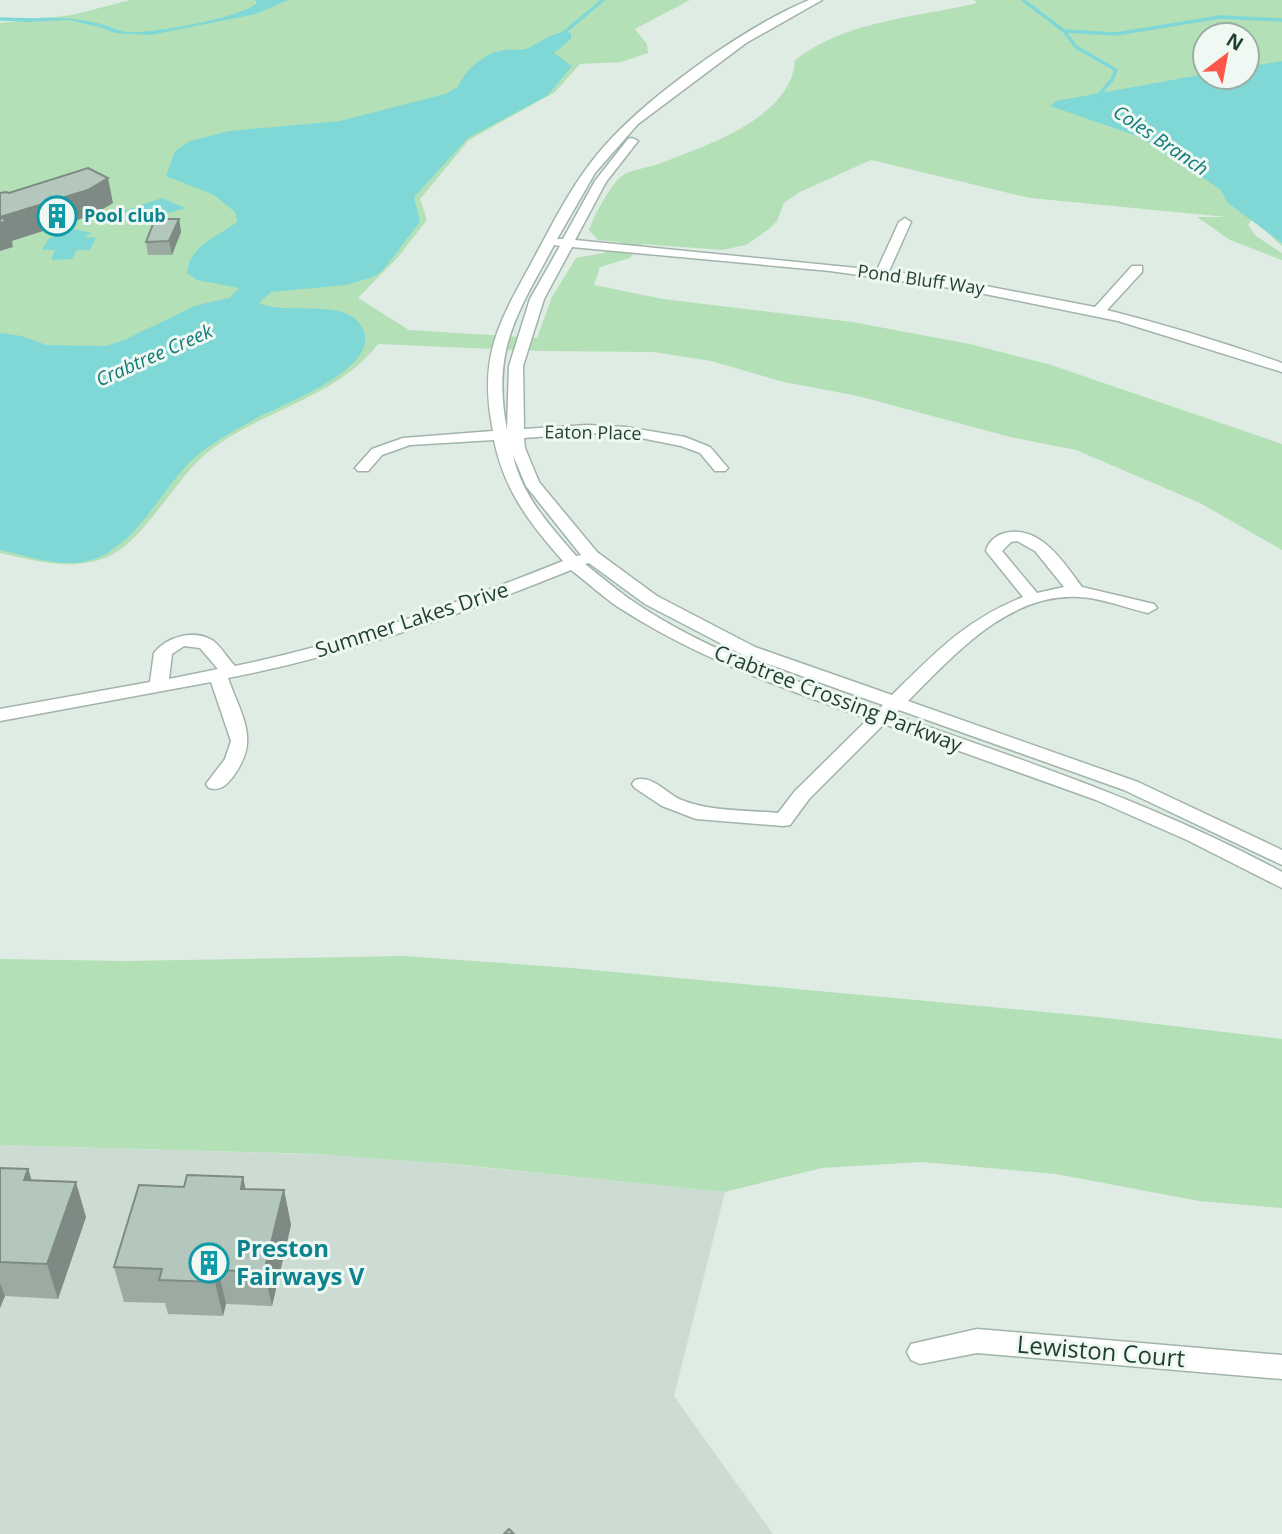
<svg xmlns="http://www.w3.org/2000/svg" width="1282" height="1534" font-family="'Open Sans',sans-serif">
<rect width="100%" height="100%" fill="#dfece4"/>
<path fill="#cddcd2" d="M0,1145l371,11 354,36 -51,204 99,138h-773z"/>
<path fill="#b4e0b8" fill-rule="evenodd" d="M130,0h560l-55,29 12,15 1,9 -27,9 -41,2 -25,28 -86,48 -49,59 7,21 -29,37 -40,41 51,32 128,8 15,-41 24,-39 27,-5 18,-11 -23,-2 -9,-10c5,-14 21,-45 33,-54 9,-7 26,-8 36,-12 47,-18 134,-46 137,-104 52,-40 120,-42 182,-57l-3,-3h308v246l-30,-27 -4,6 8,11 26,17v7l-52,-20 -33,-23h30l-197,-19 -159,-38 -71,32 -16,11 -7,18 -8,8 -23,16 -24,5 -80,-6 -12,14 -30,9 -6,18 69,14 189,23 118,22 81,21 231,79v106l-82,-47 -124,-53 -66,-13 -152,-41 -74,-14 -73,-21 -57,-9 -112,-1 -164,-7c-41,54 -117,66 -170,108 -32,25 -66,93 -103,106 -36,13 -69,3 -105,-5v-530l72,-8zM1205,35h42v42h-42z
M404,956l168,12 526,49 184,22v169l-83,-7 -143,-27 -134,-12 -100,6 -97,24 -272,-28 -136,-10 -317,-9v-186l125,2z"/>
<path fill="#7fd8d6" d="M255,0h33l-32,14 -105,21 -36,-2 -16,-6 -30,-7 -45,2 -2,-3c26,-2 50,-2 75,4 10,2 20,8 31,9 23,2 113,-14 129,-29z
M564,32l7,1v6l-17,14 18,13 -25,30 -79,42 -54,59 6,25 -37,48 -10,7 -27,8 -75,7 -12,11c26,13 90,-7 104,26 19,42 -88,77 -115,94 -21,12 -44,24 -61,42 -28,30 -49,75 -88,92 -30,14 -68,0 -99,-7v-217l22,3 24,9 60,1 18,-6 73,-35 32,-7 10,-10 -42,-8 -10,-7c3,-29 31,-36 50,-51l-1,-9 -22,-18 -48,-19 9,-25 15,-10 39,-10 111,-10 105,-27 13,-7c7,-18 28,-35 47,-37 7,-1 16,1 23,-2 12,-5 21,-14 36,-16z
M1282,61v182l-54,-40 -7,-13 -78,-52 -93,-32 6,-5 149,-27v3h42v-10z
M162,198l23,10 -39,13 -23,-10z
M73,229l19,4 -8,4 12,1 -6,12h-13l-5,9 -21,1 4,-10h-13l7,-12 15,-3 -7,-2z"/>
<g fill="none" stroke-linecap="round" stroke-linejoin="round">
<path stroke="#7fd8d6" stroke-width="3.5" d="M1023,0l41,31 12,16 40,23 -4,10 -11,12 2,8
M0,19l30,1
M1064,31l52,3 104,-17 62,3
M561,35l42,-35"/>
<g stroke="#a1b4aa" stroke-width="3">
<path id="street" d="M809,0h13l-76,43 -108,81 -43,49 -38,66h6l32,-58 33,-42 4,-1 6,3 -32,41 -31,58 302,30 22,-48 6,-4 6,4 -22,49 76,11 130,25 37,-41h10v6l-35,38c59,15 118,33 175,53v9l-164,-51 -153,-31 -135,-19 -258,-24 -28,52 -21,67 1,63 63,-4 39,2 59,10 25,10 18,21 -3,3h-10l-15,-18 -19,-7 -55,-11 -39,-2 -63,5 1,10 14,34 58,70 60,44 98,51 137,48c43,-42 73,-75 131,-98l-37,-46c2,-9 10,-16 19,-18 35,-9 59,30 77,54l72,17 3,4 -9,5c-23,-5 -45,-15 -69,-16 -71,-4 -125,58 -171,104l230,81 144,68v15l-158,-75 -225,-80 -5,5c132,46 264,90 388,157v16l-95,-48 -91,-40 -212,-76 -75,75 -19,26 -7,1 -87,-7 -34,-13 -27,-18 -3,-4 3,-4c17,-5 30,12 44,19 30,13 66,11 99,14l17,-22 73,-72c-86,-31 -173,-62 -250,-112 -16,-11 -31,-25 -47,-37 -112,45 -224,85 -343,108 14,40 33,62 4,100 -7,8 -11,13 -23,10l-3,-4 19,-25 6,-18 -20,-59 -211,39v-12l150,-27 4,-29c12,-16 39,-24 58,-13 8,5 16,19 23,26 114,-23 220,-62 328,-105 -33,-37 -59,-71 -69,-121l-84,5 -28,10 -14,16h-10l-3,-3 17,-19 31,-11 90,-7c-15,-75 5,-107 40,-171 19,-35 37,-72 63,-104 44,-55 148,-129 213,-156zM554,245l6,1 -30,53 -21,67 -2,64c-16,-82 11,-117 47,-185zM513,455l13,31 55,69 -5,1c-25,-29 -55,-61 -63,-101zM1017,541l18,10 29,36 -27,6 -35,-42 9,-9zM589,563l56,41 98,51 140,50 -5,5c-85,-30 -176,-60 -250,-112 -15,-11 -29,-23 -43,-34zM184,646l16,2 18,21 -49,10 3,-25z
M977,1329l305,26v24l-305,-26 -57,11 -9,-4 -4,-8 4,-8z"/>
</g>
<use href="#street" fill="#fff" fill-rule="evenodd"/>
</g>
<path fill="#9baba2" d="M179,219l2,13 -9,23h-24l-2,-13z
M0,1168l28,1 4,12 54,36 -28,82 -53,-3 -5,12z
M246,1189l38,1 7,35 -19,81 -46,-2 -3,12 -55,-2 -3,-11 -41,-1 -10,-35z"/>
<path fill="#7e8b84" d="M108,178l5,25 -20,12 -81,26 1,6 -13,4v-34z
M179,219l2,13 -9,23 -3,-14z
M28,1169l11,34 -15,-23z
M243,1177l8,35 -10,-23z
M76,1182l10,35 -28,82 -11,-35z
M284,1190l7,35 -19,81 -8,-34z
M218,1270l8,34 -3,12 -8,-34z
M0,1283l5,13 -5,12z"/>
<path fill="#b4c7bc" stroke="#7e8b84" stroke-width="2" d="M88,168l20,10 -20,12 -88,27v-24l6,-1 3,1z
M0,217l7,4 -7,2z
M155,219h24l-10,22 -23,1z
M0,1168l28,1 -4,11 52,2 -29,82 -47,-2z
M187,1175l56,2 -2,12 43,1 -20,82 -46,-2 -3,12 -56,-2 3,-11 -48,-2 25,-82 45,2z
M509,1529l5,5h-10z"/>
<defs>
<g id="building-ring" transform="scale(2.0125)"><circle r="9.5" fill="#eff8f2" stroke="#0f9aa8" stroke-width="1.5"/><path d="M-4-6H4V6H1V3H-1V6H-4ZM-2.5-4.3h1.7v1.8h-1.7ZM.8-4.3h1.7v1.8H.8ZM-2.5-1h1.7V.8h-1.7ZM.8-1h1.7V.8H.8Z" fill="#0f9aa8"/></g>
</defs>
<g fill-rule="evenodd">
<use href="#building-ring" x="57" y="216"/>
<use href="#building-ring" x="209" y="1263"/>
</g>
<g text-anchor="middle" stroke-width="6" stroke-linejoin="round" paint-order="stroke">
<g font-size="18" font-weight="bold" fill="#0d838f" stroke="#eff8f2" text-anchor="start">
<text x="84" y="222">Pool club</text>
</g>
<g font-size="18" fill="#1e3e2f" stroke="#eff8f2">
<text transform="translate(921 280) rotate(8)" y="6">Pond Bluff Way</text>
<text transform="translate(593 433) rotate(1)" y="6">Eaton Place</text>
</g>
<g font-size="19" font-style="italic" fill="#117a7a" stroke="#eff8f2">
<text transform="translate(1161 140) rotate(34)" y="7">Coles Branch</text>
<text transform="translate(154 355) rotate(-24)" y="7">Crabtree Creek</text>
</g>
<g font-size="21" fill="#1e3e2f" stroke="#eff8f2">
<text transform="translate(412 620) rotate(-18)" y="7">Summer Lakes Drive</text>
<text transform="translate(838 699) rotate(21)" y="7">Crabtree Crossing Parkway</text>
</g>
<g font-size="24" font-weight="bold" fill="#0d838f" stroke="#eff8f2" text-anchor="start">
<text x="236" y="1257">Preston<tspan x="236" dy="28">Fairways V</tspan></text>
</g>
<g font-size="24" fill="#1e3e2f" stroke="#eff8f2">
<text transform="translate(1101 1352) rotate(5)" y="8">Lewiston Court</text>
</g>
</g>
<g transform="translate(1226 56) rotate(32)"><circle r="33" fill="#eff8f2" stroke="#9baea4" stroke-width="2"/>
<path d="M0-5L12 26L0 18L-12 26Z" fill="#ff5649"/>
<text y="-10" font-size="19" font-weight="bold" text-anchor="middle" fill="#1e3e2f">N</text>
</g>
</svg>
